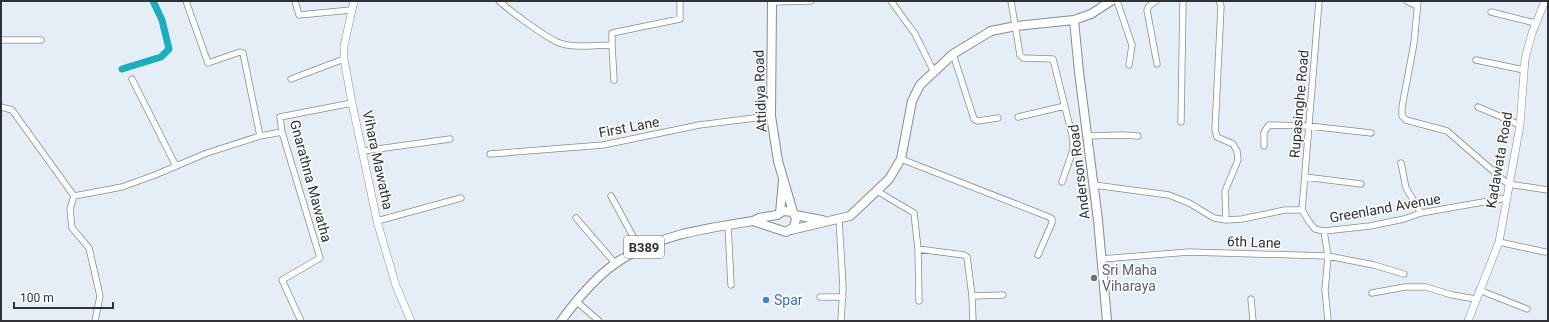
<svg xmlns="http://www.w3.org/2000/svg" width="1549" height="322" font-family="Roboto,sans-serif">
<rect width="100%" height="100%" fill="#e5edf6"/>
<g fill="none" stroke-linecap="round" stroke-linejoin="round">
<path stroke="#1aadbb" stroke-width="7" d="M122,69l39,-12 8,-8 -7,-29 -9,-19"/>
<g stroke="#848c94" stroke-width="7">
<path id="minor" d="M295,1l4,14 52,-5
M499,1c14,12 42,33 58,41 16,7 38,3 55,3v-12l68,-14v-18
M891,1l24,33 18,36
M1011,1l9,54 3,3 30,1 20,80v11l-11,32
M1117,1l15,44 -3,20
M1156,1l-7,5 -2,4 10,54
M1219,1l2,5 -6,124 2,7 16,7 4,7 1,9 -13,31 1,29
M1407,1l10,5
M1418,1l-4,42 -12,64v9l4,4 41,11 61,53 40,6
M772,2l39,-1
M1491,12l44,11
M1,40h40
M612,45l2,35
M953,54l21,65 4,2 20,-3
M1476,60l48,10
M132,79l44,87
M291,79l53,-20
M1,107l11,3 62,86 -4,13 2,19 17,20 11,48 -5,25
M1478,107l42,18
M1018,117l47,-11
M1181,122l2,-121
M260,136l22,-4
M1088,136l35,-1 15,1
M1264,146v-14l5,-7 40,1 62,7
M363,151l87,-12
M490,154l113,-9 96,-20 72,-9
M901,159l148,58 3,2v4l-14,32
M1401,163l5,25 15,25
M1305,177l56,7
M1094,185l75,10 20,8 25,15 12,2 16,-1 43,-9h17l8,13 5,6 9,2 46,-5 34,-7 17,-6 85,-15
M877,191l37,22 4,36 46,6 3,2 5,39 31,-1
M74,196l48,-9 33,-12 52,-22 53,-17 -17,-83 -3,-1 -32,11 -22,-62
M611,196l29,53
M1302,210l17,-209
M576,218l39,45
M839,219l4,68 -2,34
M377,221l84,-23
M728,225l3,60
M1324,231l4,25 -3,34 3,31
M1499,242l46,10
M918,249l1,52
M1101,259l88,-7 139,4 46,9 30,9
M1479,290l48,19
M1372,293l33,-6h21l26,8 24,4
M972,296l1,25
M820,297h23
M1251,299l2,22
M576,301l23,20
M301,321l-19,-41 38,-22 -38,-126 -2,-15 72,-14"/>
</g>
<g stroke="#848c94" stroke-width="8">
<path id="tertiary" d="M354,1l-10,45v13l8,44 25,118 19,65 15,35
M1468,321l31,-79 21,-117 5,-66 7,-26 13,-32"/>
</g>
<g stroke="#848c94" stroke-width="10">
<path id="secondary" d="M1074,20l5,52 19,148 9,101
M795,215l27,5
M791,230l59,-14 39,-37 12,-20 11,-58 8,-16 33,-31 38,-23 25,-5 58,-6 17,-6 20,-13"/>
</g>
<g stroke="#848c94" stroke-width="10">
<path id="primary" d="M772,1l-1,115 7,45 15,51
M780,213l3,-32
M561,321c14,-19 36,-45 55,-58 40,-28 91,-35 137,-42l6,-3 18,-3 6,-4 10,1 3,7 -2,8 -8,5 -33,-11"/>
</g>
<use href="#minor" stroke="#fff" stroke-width="5.5"/>
<use href="#tertiary" stroke="#fff" stroke-width="7"/>
<use href="#secondary" stroke="#fff" stroke-width="8"/>
<use href="#primary" stroke="#fff" stroke-width="8"/>
</g>
<circle fill="#6b7280" stroke="#fff" stroke-width="1.5" cx="1094" cy="278" r="4"/>
<circle fill="#3f7fe0" stroke="#fff" stroke-width="1.5" cx="766" cy="300" r="4"/>
<g text-anchor="middle" stroke-width="3" stroke-linejoin="round" paint-order="stroke">
<rect fill="#fff" stroke="#6d6f72" stroke-width="1" x="624" y="236" width="40" height="22" rx="3"/>
<g font-size="13" font-weight="bold" fill="#2e3135">
<text x="644" y="252">B389</text>
</g>
<g font-size="14" fill="#2e3135" stroke="#fff">
<text transform="translate(760 91) rotate(-92)" y="5">Attidiya Road</text>
<text transform="translate(1299 104) rotate(-85)" y="5">Rupasinghe Road</text>
<text transform="translate(629 127) rotate(-11)" y="5">First Lane</text>
<text transform="translate(378 160) rotate(78)" y="5">Vihara Mawatha</text>
<text transform="translate(1499 160) rotate(-80)" y="5">Kadawata Road</text>
<text transform="translate(1079 172) rotate(-97)" y="5">Anderson Road</text>
<text transform="translate(311 181) rotate(75)" y="5">Gnarathna Mawatha</text>
<text transform="translate(1385 208) rotate(-10)" y="5">Greenland Avenue</text>
<text transform="translate(1254 242) rotate(2)" y="5">6th Lane</text>
</g>
<g font-size="14" fill="#5b616d" stroke="#fff" text-anchor="start">
<text x="1102" y="275">Sri Maha<tspan x="1102" dy="16">Viharaya</tspan></text>
</g>
<g font-size="14" fill="#366cbe" stroke="#fff" text-anchor="start">
<text x="774" y="305">Spar</text>
</g>
</g>
<rect width="1549" height="322" fill="none" stroke="#2e3135" stroke-width="4"/>
<path d="M14 302v6h99v-6" fill="none" stroke="#2e3135" stroke-width="2"/>
<text x="20" y="302" font-size="12" fill="#2e3135" stroke="#ffffff" stroke-width="3" paint-order="stroke">100 m</text>
</svg>
